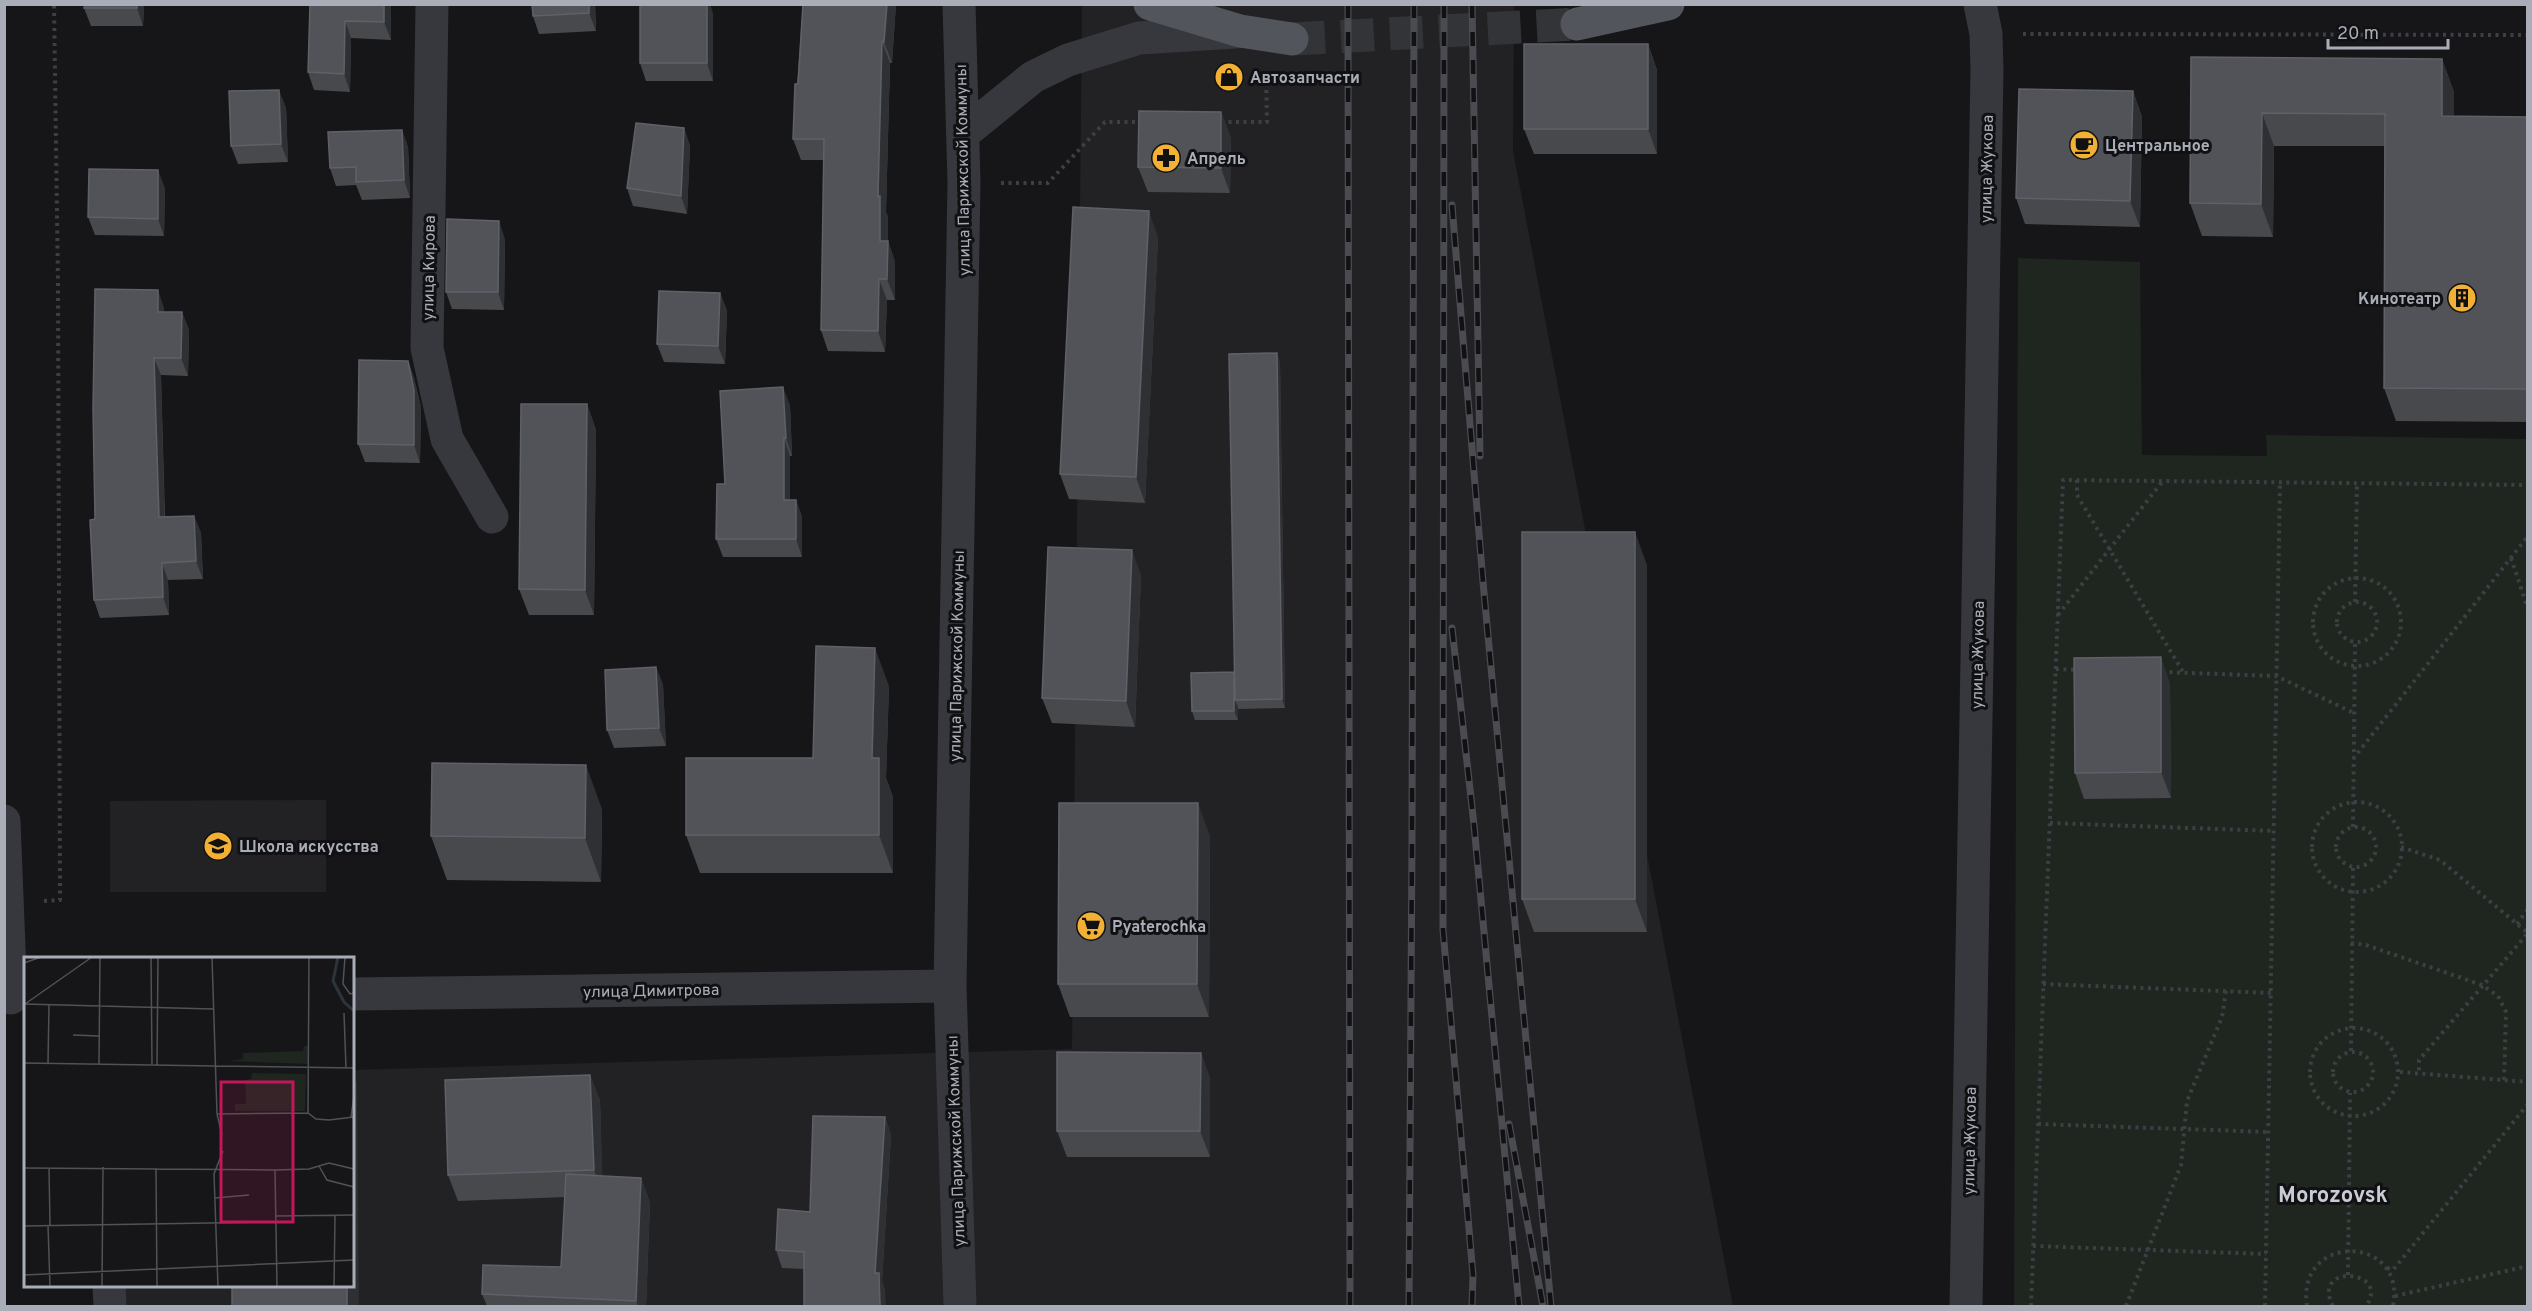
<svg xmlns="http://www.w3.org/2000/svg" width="2532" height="1311" font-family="Overpass,sans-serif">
<rect width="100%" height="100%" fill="#161618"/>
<path fill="#222225" d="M1082,5h432l-1,146 220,1155h-1608l-1,-20h228l1,-216 719,-21z
M326,800v92h-216v-91z"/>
<path fill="#1e261f" d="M2018,258l122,4 2,193 125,1 -1,-21 261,4v867h-513z"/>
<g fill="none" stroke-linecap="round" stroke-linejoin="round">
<path stroke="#333438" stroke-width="33" stroke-dasharray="33 16" stroke-linecap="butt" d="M1292,39l285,-15"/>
<path stroke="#3d3f44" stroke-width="4" stroke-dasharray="3 4.5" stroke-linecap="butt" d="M2023,34l505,1
M1221,122h46l-1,-48
M1001,183h47l57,-61h36
M2077,480v15l106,177
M2511,558l17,51
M2313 622a44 44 0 1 1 88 0a44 44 0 1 1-88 0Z
M2337 622a20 20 0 1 1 40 0a20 20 0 1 1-40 0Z
M2355,602l2,-119
M2058,615l104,-133
M2056,669l21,1
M2162,672l114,4 78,37
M2353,759l175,-223
M2312 847a45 45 0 1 1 90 0a45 45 0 1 1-90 0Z
M2050,823l224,8
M2336 847a20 20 0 1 1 40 0a20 20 0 1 1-40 0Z
M2353,827l2,-184
M2401,847l39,13 88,73 -109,127v14
M44,901l16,-1 -2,-616 -4,-280
M2517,924l11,-15
M2351,943l15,2 116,40 16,11 8,16 -2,68
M2043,984l228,9
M2310 1072a44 44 0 1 1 88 0a44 44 0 1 1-88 0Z
M2351,1051l2,-184
M2333 1072a20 20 0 1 1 40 0a20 20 0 1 1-40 0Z
M2400,1072l128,10
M2038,1124l230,8
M2033,1246l233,8
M2387,1268l6,2 135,-166
M2348,1275l2,-182
M2395,1296l133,-30
M2031,1306l32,-826 465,5
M2126,1306l55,-141 6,-64 35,-84 4,-26
M2265,1306l15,-823
M2307,1306c-11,-74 100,-72 86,0
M2333,1306c-23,-44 59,-36 33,0"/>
<path stroke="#37383d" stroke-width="33" d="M432,4l-5,344 20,91 45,78
M959,4l5,179 -14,803 10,320
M963,134l70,-57 35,-17 71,-22 97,-6
M4,821l7,177
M352,994l598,-8
M109,1286l1,20
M1966,1306l21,-1236 -1,-36 -6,-30"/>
<path stroke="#53555c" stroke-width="33" d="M1150,4l90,27 52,8
M1577,24l91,-20"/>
<g stroke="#4a4c52" stroke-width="7">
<path id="rail" d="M1348,4l2,1302
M1444,4l-1,926 30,345 -1,31
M1472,4l8,452
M1452,205l31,377 68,724
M1452,628l22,197 45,481
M1509,1124l34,182
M1409,1306l3,-463 2,-839"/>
</g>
<use href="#rail" stroke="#111113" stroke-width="4.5" stroke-dasharray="14" stroke-linecap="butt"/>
</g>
<path fill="#47494d" d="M85,4h59l-1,22h-52l-7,-18z
M310,4h81v36l-40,-2 -1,54 -36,-2 -6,-18z
M532,4h63l1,27 -57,3 -6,-18z
M803,4h93l-4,59h-2l-4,149 2,5v24l7,21v38h-8l-2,52 -57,-1 -7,-21 3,-170h-23l-8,-21z
M713,13v68h-67l-6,-18z
M1648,44l9,26v84h-123l-10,-25z
M2191,57l251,2 12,33v24l74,1v305l-132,-1 -12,-33 1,-242h-111l-1,91 -71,-1 -12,-33z
M2133,91l9,26 -2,110 -115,-3 -9,-26z
M286,107l2,55 -50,2 -7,-18z
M1221,112l10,26 -1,55 -82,-1 -10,-25z
M684,128l6,18 -3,68 -54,-8 -6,-18z
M402,130l6,17 2,51 -48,2 -6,-15 -20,1 -6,-18z
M165,188l-1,48 -69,-1 -7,-18z
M1158,237l-13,266 -76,-4 -9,-25z
M505,239l-1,71 -52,-1 -6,-17z
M720,293l7,18 -2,53 -61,-2 -7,-18z
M164,308v4h18l7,18 -1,46 -27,-1 4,142 29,-1 7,17 2,46 -35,1 1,35 -69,3 -6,-18 1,-81z
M408,361l6,17 7,29 -1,56 -55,-1 -7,-18z
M1280,362l5,346 -47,1v-2v13h-43l-3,-9 42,-39z
M587,404l9,26 -2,185h-65l-10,-26z
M790,405l2,51h-2v44h6l6,17v40h-79l-7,-18 9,-55z
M1647,565v367h-113l-12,-33z
M1141,575l-6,152 -83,-4 -10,-25z
M656,667l7,18 3,61 -52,2 -7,-18z
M2170,683l1,115 -87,1 -9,-26z
M889,686l-3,92 7,19v76h-193l-14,-38 127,-77z
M602,809l-1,73 -154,-2 -16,-44z
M1210,836l-1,181h-139l-12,-33z
M1201,1053l9,26v78h-143l-10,-26z
M590,1075l10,26 2,75 39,2 9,25 -4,103h-159l-5,-12 79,-27 4,-70 -107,4 -10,-26z
M885,1117l6,18 -9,146 3,10 -81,-22 -22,-1 -6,-18 34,-38z"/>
<path fill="#2f3033" d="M137,4h7l-1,22 -6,-18z
M384,4h7v36l-7,-18z
M589,4h6l1,27 -7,-18z
M707,4h3l3,9v68l-6,-18z
M887,4h9l-4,59 -8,-21z
M345,21l6,17 -1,54 -6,-18z
M882,42l8,21 -4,149 2,5v24l7,21v38l-8,-21 -7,-38 -2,-45z
M1648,44l9,26v84l-9,-25z
M2442,59l12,33v57l-12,-33z
M279,90l7,17 2,55 -7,-18z
M2133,91l9,26 -2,110 -10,-26z
M1221,112l10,26 -1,55 -9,-25z
M2262,113l12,33 -1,91 -12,-33z
M684,128l6,18 -3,68 -6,-18z
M402,130l6,17 2,51 -6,-18z
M158,170l7,18 -1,48 -6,-17z
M1149,211l9,26 -13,266 -9,-26z
M499,221l6,18 -1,71 -6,-18z
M879,279l8,21 -2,52 -7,-21z
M158,290l6,18v22l-6,-18z
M720,293l7,18 -2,53 -7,-18z
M182,312l7,18 -1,46 -7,-18z
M1277,353l3,9 5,346 -3,-9z
M154,358l7,17 4,160 -6,-18z
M408,361l6,17 7,29 -1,56 -6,-18z
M783,387l7,18 2,51 -6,-18z
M587,404l9,26 -2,185 -9,-25z
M784,438l6,18v61l-6,-17z
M796,500l6,17v40l-6,-18z
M194,516l7,17 2,46 -7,-18z
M1635,532l12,33v367l-12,-33z
M1132,550l9,25 -6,152 -9,-26z
M162,563l6,17 1,35 -6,-18z
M875,648l14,38 -3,92 7,19v76l-14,-38 -7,-77z
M2161,657l9,26 1,115 -10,-26z
M656,667l7,18 3,61 -7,-18z
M1234,672l1,28 3,7v13l-4,-9z
M586,765l16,44 -1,73 -16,-44z
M1198,803l12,33 -1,181 -12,-33z
M1201,1053l9,26v78l-10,-26z
M352,1072l5,11 2,223h-12v-20h5z
M590,1075l10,26 3,95 -9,-26z
M885,1117l6,18 -9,146 3,10 1,15h-6l-5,-33z
M641,1178l9,25 -4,103h-8l-2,-5z"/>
<path fill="#525359" stroke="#5f6168" stroke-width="1.5" d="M85,4h52v4h-53z
M310,4h74v18l-39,-1 -1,53 -36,-2z
M532,4h57v9l-56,3z
M640,4h67v59h-67z
M803,4h84l-3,38h-2l-4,154h2v45h8l-1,38h-8l-1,52 -57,-1 3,-191h-31l2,-55h3z
M1524,44h124v85h-124z
M2191,57l251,2v57l86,1v272l-144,-1 1,-274 -123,-1 -1,91 -71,-1z
M2019,89l114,2 -3,110 -114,-3z
M279,90l2,54 -50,2 -2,-55z
M1139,111l82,1v56l-83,-1z
M636,123l48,5 -3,68 -54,-8z
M402,130l2,50 -48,2v-15l-26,1 -2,-36z
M89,169l69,1v49l-70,-2z
M1073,207l76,4 -13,266 -76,-3z
M447,219l52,2 -1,71h-52z
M95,289l63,1v22h24l-1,46h-27l5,159 35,-1 2,45 -34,2 1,34 -69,3 -4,-80 5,-1 -2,-111z
M659,291l61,2 -2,53 -61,-2z
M1277,353l5,346 -47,1 -6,-346z
M359,360l49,1 6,29v55l-56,-1z
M783,387l3,51h-2v62h12v39h-80l1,-55h8l-5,-93z
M521,404h66l-2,186 -66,-1z
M1522,532h113v367h-113z
M1048,547l84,3 -6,151 -84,-3z
M816,646l59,2 -3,110h7v77h-193v-77h127z
M2161,657v115l-86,1 -1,-115z
M656,667l3,61 -52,2 -2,-60z
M1234,672v39h-42l-1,-38z
M432,763l154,2 -1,73 -154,-2z
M1059,803h139l-1,181h-139z
M1057,1052l144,1 -1,78h-143z
M590,1075l4,95 -146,5 -3,-95z
M813,1116l72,1 -10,156h4l1,33h-76v-54l-28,-2 2,-41 32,3z
M566,1174l75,4 -5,123 -154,-7 1,-29 78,2z
M232,1286h115v20h-115z"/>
<defs>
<g id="shop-disc" transform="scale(1.5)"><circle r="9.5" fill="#f2b134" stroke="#111113"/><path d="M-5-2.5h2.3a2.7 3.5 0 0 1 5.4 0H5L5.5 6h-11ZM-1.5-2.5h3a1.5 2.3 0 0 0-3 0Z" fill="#111"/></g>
<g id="cafe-disc" transform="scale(1.5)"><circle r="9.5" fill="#f2b134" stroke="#111113"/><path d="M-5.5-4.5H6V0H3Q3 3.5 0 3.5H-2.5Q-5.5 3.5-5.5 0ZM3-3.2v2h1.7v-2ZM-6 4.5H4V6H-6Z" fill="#111"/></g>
<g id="pharmacy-disc" transform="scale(1.5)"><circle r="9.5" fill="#f2b134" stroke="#111113"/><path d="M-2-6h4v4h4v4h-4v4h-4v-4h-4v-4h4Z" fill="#111"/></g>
<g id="building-disc" transform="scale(1.5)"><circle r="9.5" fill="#f2b134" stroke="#111113"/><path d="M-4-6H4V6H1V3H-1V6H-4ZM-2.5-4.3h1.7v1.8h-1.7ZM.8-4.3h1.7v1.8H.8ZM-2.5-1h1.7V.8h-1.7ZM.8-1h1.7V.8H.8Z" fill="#111"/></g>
<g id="school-disc" transform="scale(1.5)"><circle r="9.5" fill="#f2b134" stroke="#111113"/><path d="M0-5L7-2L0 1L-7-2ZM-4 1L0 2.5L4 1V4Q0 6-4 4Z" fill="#111"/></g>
<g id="supermarket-disc" transform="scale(1.5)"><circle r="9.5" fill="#f2b134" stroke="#111113"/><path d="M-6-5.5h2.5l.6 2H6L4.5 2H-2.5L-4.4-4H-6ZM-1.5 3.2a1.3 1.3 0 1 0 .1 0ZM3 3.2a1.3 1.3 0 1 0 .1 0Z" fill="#111"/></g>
</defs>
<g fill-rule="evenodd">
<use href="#shop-disc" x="1229" y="77"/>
<use href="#cafe-disc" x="2084" y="145"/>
<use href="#pharmacy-disc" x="1166" y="158"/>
<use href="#building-disc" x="2462" y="298"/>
<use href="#school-disc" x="218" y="846"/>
<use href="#supermarket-disc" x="1091" y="926"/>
</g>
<g text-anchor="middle" stroke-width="6" stroke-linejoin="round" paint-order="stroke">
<g font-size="16" font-weight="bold" fill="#a8adb8" stroke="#111113" text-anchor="start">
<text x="1250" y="83">Автозапчасти</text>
<text x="2105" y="151">Центральное</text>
<text x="1187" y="164">Апрель</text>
<text x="2441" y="304" text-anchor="end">Кинотеатр</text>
<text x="239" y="852">Школа искусства</text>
<text x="1112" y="932">Pyaterochka</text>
</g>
<g font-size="16" fill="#a8adb8" stroke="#111113">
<text transform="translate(1986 169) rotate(-89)" y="6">улица Жукова</text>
<text transform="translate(962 170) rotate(-91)" y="6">улица Парижской Коммуны</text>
<text transform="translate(428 268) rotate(-89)" y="6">улица Кирова</text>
<text transform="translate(1977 655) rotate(-89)" y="6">улица Жукова</text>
<text transform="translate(956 656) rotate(-89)" y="6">улица Парижской Коммуны</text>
<text transform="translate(651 990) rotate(-1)" y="6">улица Димитрова</text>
<text transform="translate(955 1141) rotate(-92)" y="6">улица Парижской Коммуны</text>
<text transform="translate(1969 1141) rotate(-89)" y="6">улица Жукова</text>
</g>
<g font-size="22" font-weight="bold" fill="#c9ccd4" stroke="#111113">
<text x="2333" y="1202">Morozovsk</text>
</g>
</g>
<g transform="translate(24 957)">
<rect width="330" height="330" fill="#161618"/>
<path d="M280,89h4v18l-80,-3 15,-2v-6l60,-2zM228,116l54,1 -1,37h-70v-7h11l-1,-24 6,-1z" fill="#1e261f"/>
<path fill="none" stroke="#2c353c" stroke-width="3" d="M314,0l-5,24 11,21 10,9"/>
<path fill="none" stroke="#505258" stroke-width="1.5" d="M127,0l1,107M188,0l5,157 5,21M321,0l-2,27 7,10 4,-1M0,6l17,-6M0,47l189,5M1,47l67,-47M320,56l2,55M49,78l26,1M0,106l191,3M24,106l1,-58M75,107l1,-107M133,108l1,-108M191,109l139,2M284,156l1,-156M193,157l91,-1 8,6 13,1 25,-3M327,160l3,-21M295,209l8,14 27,7M0,211l251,2 34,-1 20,-6 25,6M25,211l1,57M132,211l1,119M251,213l2,117M191,241l34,-3M252,259l78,-1M24,268l2,62M0,269l252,-4M0,318l330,-15M78,330l1,-120M194,330l-4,-113 9,-23M310,330l1,-71"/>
<path fill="#c2185b" fill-opacity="0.15" stroke="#c2185b" stroke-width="3" d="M197,125h72v140h-72z"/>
<rect width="330" height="330" fill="none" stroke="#a8adb8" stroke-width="3"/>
</g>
<rect width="2532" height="1311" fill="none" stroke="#a8adb8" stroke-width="12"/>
<path d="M2328 39v9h120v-9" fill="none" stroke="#a8adb8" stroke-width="3"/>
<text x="2337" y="39" font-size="18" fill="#a8adb8" stroke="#111113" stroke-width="4.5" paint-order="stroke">20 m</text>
</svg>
